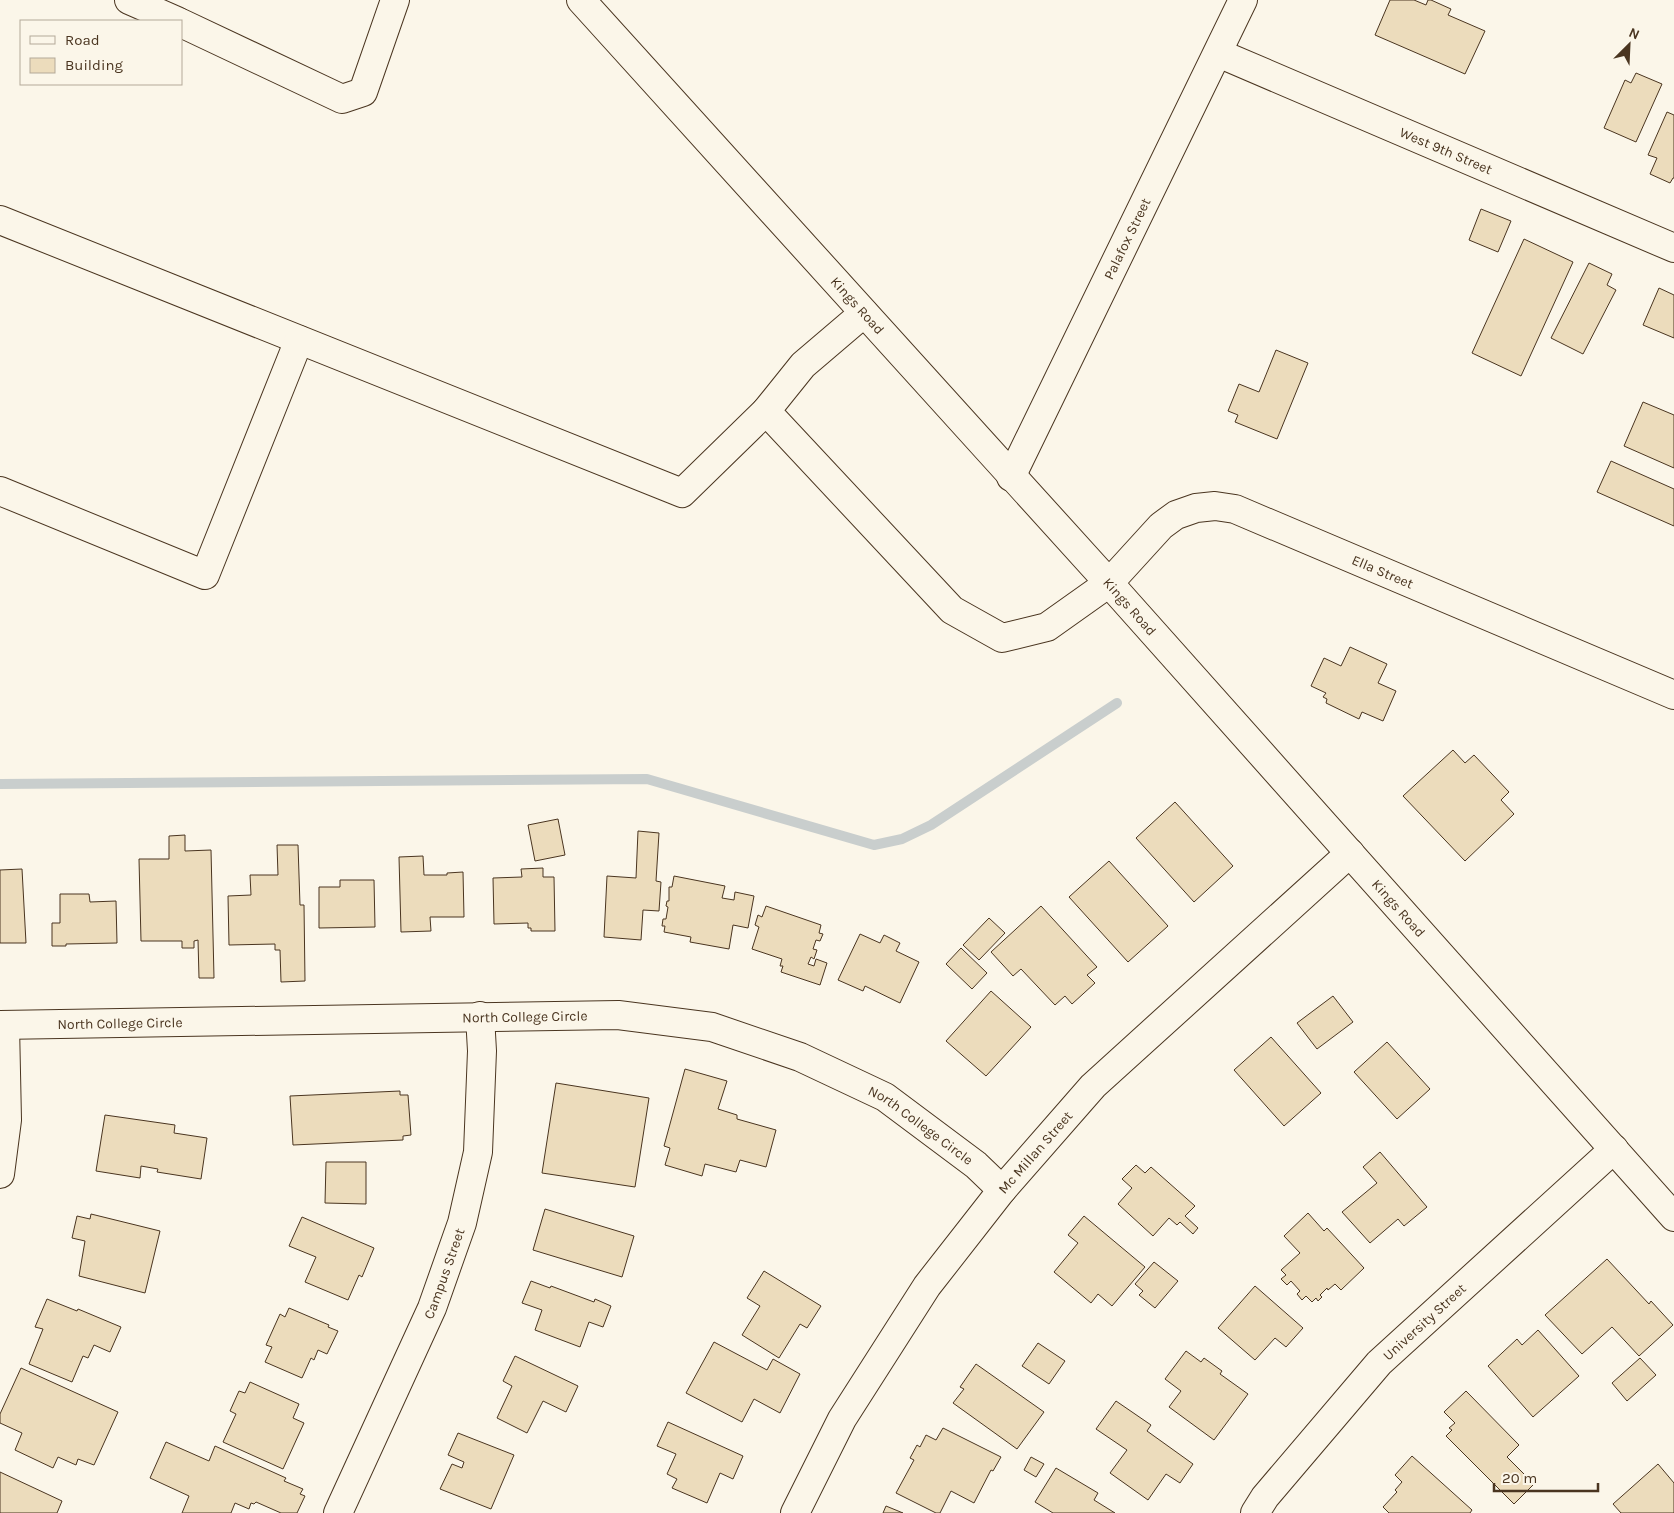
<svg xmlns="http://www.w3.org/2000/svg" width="1674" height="1513" font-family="Karla,sans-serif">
<rect width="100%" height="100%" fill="#fbf6e9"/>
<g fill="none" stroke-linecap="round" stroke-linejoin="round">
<path stroke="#c9cecd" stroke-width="10" d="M0,784l647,-5 227,66 28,-6 29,-14 186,-122"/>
</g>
<path fill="#ecdcbc" stroke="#4a3520" d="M1390,0h24l12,5 2,-5h3l20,9 -3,6 37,16 -20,43 -90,-39z
M1636,73l26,11 -26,58 -32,-14 21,-48 6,3z
M1667,112l7,3v63h-1l-3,5 -20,-9 7,-16 -9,-3z
M1481,209l30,12 -13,31 -29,-12z
M1524,239l49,23 -52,114 -49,-23z
M1589,263l23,11 -5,11 9,5 -33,64 -32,-16z
M1659,288l15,7v43l-31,-13z
M1276,350l32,13 -31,76 -42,-17 3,-7 -10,-4 11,-27 20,8z
M1643,402l31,13v53l-50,-22z
M1611,461l63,28v37l-77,-34z
M1350,647l37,17 -9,19 18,8 -13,30 -21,-9 -3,7 -33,-16 1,-4 -4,-2 3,-4 -15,-7 13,-28 17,8z
M1453,750l12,13 9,-8 35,37 -8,8 13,14 -49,47 -62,-65z
M1175,802l58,64 -39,36 -58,-64z
M558,819l7,36 -30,6 -7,-36z
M638,831l21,2 -3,48 5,1 -2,29 -16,-1 -2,30 -37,-3 3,-61 29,2z
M185,835v16l26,-1 3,128h-15l-1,-38 -4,1v7h-12v-7h-41l-2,-82h30v-23z
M277,845h21l2,60h4l1,76 -24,1 -1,-32h-5v-6l-46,1 -1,-49 23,-1 -1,-20h28z
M423,856l1,19h23v-2l16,-1 1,45h-34l1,14 -30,1 -2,-75z
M1109,861l59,65 -40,36 -59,-65z
M543,868v9h11l1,54h-24v-3h-3v-5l-34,1 -1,-46 29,-1 -1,-8z
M22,869l4,74h-26v-73z
M674,876l51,10 -3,12 12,2 1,-8 19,4 -6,32 -15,-3 -4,24 -39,-7 1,-5 -27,-5 1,-6h-3l1,-7h3l2,-12 -2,-1 1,-5h2v-14h3z
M340,880h34l1,47 -56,1v-41h21z
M60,894h29l1,8 26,-1 1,42 -51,1v2h-14v-23h8z
M766,906l55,19 -2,8 4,1 -3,7 -4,-1 -3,9 4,1 -3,9 -3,-2 -3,7 6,2 2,-7 11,4 -7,22 -39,-13 2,-6h-3l2,-7 -30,-10 7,-22 -4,-2 3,-10 4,2z
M1041,906l56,61 -10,8 8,8 -23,21 -7,-8 -10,9 -34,-36 -8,7 -22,-24z
M989,918l16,15 -26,27 -16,-15z
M860,934l20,9 4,-8 16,8 -4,8 23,11 -19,41 -35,-17 -2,5 -25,-11z
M961,948l26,25 -15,16 -26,-25z
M991,991l40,36 -45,49 -40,-35z
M1333,996l20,26 -36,27 -20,-26z
M1271,1037l50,56 -37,33 -50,-56z
M1387,1042l43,47 -33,30 -43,-47z
M685,1069l42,12 -9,28 19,6v4l39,11 -10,37 -26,-7 -4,12 -31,-8 -3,12 -37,-11 5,-17 -6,-2z
M556,1083l93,15 -14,89 -93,-14z
M400,1091v4h8l3,40 -8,1v4l-110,5 -3,-49z
M105,1115l70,10 -1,8 33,5 -6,41 -44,-7 1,-3 -17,-3 -1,12 -44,-7z
M1380,1152l47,55 -23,19 -6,-7 -28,24 -28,-31 35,-29 -14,-16z
M326,1162h40v42l-41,-1z
M1136,1165l9,8 6,-6 44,39 -10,10 13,12 -5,6 -13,-12 -3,3 -8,-7 -16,18 -35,-32 14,-16 -10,-9z
M545,1209l89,27 -12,41 -89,-27z
M1308,1213l16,18 3,-3 37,40 -23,22 -6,-6 -7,6 -1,-2 -7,7 2,2 -4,4 -2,-3 -4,4 -6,-6 -4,4 -5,-6 3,-3 -9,-10 -4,4 -6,-6 5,-4 -5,-5 19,-17 -16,-17z
M91,1214l69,17 -15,62 -66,-17 6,-35 -13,-3 5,-22 13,3z
M1084,1216l61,51 -33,39 -14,-12 -7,9 -37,-31 24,-29 -10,-8z
M302,1217l72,31 -12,29 -3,-2 -11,25 -43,-18 11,-25 -27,-11z
M1607,1259l42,45 2,-3 22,24 -34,31 -27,-29 -30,27 -37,-39z
M1154,1262l24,19 -23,27 -16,-13 4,-4 -8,-7z
M764,1271l57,35 -14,22 -7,-4 -21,34 -37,-23 18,-29 -13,-8z
M531,1281l19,7 1,-2 43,16 1,-3 16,7 -8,21 -14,-5 -9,25 -45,-17 7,-20 -20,-7z
M1255,1286l48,42 -17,19 -11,-9 -20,22 -37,-32z
M47,1299l30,12 1,-2 43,18 -11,25 -16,-7 -6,13 -5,-2 -11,26 -43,-18 14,-35 -8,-2z
M289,1308l40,17 -1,2 10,4 -11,23 -9,-4 -4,10 -3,-2 -9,20 -37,-16 7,-15 -6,-2 14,-31 5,3z
M1538,1330l41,46 -46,41 -45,-51 29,-27 5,6z
M714,1342l53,28 6,-11 27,15 -20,39 -26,-14 -12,23 -56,-29z
M1038,1343l27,18 -16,23 -27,-18z
M1186,1351l15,11 3,-4 18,13 -2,3 28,20 -34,46 -45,-33 12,-16 -16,-12z
M515,1356l63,30 -12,26 -23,-11 -16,32 -30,-15 15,-32 -9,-5z
M1640,1358l16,17 -29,26 -15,-18z
M976,1364l68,48 -27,37 -64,-46 11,-14 -4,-2z
M21,1368l97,44 -24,53 -16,-6 -2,6 -18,-8 -5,11 -38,-18 7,-17 -22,-10v-9z
M250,1382l49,22 -6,14 11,5 -21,46 -60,-27 13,-28 -6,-3 9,-20 6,2z
M1466,1391l53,54 -12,12 27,27 -20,20 -68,-68 6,-6 -3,-2 6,-5 -11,-11z
M1116,1401l35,24 -4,6 46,33 -13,19 -14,-9 -18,26 -38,-27 17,-23 -31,-21z
M668,1422l75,34 -10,23 -13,-6 -13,30 -35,-15 5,-9 -10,-5 9,-20 -19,-8z
M943,1428l58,29 -8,14 -2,-1 -17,33 -23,-12 -11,22h-4l-40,-20 18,-33 -4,-2 7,-13 3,2 6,-12 10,5z
M458,1433l56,22 -23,54 -51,-20 12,-25 10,4 2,-6 -16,-7z
M166,1442l43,19 6,-15 71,32 -2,3 19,8 -3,5 5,2 -8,17h-16l-25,-11 -2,2 -3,-1 -2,6 -14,-6 -4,10h-49l7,-17 -39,-18z
M1412,1456l60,54 -2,3h-81l-6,-6 14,-15 -2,-2 7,-8 -7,-7z
M1031,1457l13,7 -8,13 -12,-7z
M1658,1464l16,19v30h-53l-8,-9z
M1056,1468l42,25 -4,7 21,13h-62l-18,-11z
M0,1472l62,29 -5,12h-57z
M886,1506l17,7h-20z"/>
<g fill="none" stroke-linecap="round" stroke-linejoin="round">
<g stroke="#4a3520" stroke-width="30">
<g id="minor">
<path d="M129,0l48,21"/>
<path d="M181,23l161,76 21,-7 32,-92"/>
<path id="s1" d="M1218,53l456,195"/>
<path d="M0,220l682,273 84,-82"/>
<path id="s2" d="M864,313l-61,52 -37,46 186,199 50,28 45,-11 62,-44 52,-57 15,-11 20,-7 19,-2 20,3 439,186"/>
<path id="s3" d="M1011,477l232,-477"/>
<path d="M0,491l205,84 94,-235"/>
<path id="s4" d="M0,1025l618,-10 94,12 88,30 85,40 91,68 26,25"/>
<path d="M0,1174l7,-54 -2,-95"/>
<path id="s5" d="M338,1513l94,-205 30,-85 16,-71 4,-101 -2,-35"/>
<path id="s6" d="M795,1513l47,-94 85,-133 75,-96 91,-104 257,-233"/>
<path id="s7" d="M1255,1513l10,-16 114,-134 235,-214"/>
</g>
</g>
<g stroke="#4a3520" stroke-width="30">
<g id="major">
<path id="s8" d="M581,0l528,583 565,634"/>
</g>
</g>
<use href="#minor" stroke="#fbf6e9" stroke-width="28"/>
<use href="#major" stroke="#fbf6e9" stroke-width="28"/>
</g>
<g text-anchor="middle" stroke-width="4" stroke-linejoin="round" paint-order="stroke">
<g font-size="14" fill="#4a3520" stroke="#fbf6e9">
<text dy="5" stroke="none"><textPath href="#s1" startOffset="248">West 9th Street</textPath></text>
<text dy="5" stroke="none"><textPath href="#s3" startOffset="265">Palafox Street</textPath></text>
<text dy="5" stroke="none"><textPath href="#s8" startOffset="412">Kings Road</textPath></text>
<text dy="5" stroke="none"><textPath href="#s2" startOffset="908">Ella Street</textPath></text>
<text dy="5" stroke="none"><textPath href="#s8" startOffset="818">Kings Road</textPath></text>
<text dy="5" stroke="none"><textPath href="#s8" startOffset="1222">Kings Road</textPath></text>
<text dy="5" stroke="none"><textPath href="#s4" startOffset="525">North College Circle</textPath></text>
<text dy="5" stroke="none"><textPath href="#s4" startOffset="120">North College Circle</textPath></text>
<text dy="5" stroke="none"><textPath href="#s4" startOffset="945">North College Circle</textPath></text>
<text dy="5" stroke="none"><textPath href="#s6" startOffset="435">Mc Millan Street</textPath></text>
<text dy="5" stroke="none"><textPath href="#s5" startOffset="262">Campus Street</textPath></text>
<text dy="5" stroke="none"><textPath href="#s7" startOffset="256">University Street</textPath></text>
</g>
</g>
<rect x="20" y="20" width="162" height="65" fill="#fbf6e9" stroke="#b4a999"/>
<rect x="30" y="36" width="25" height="8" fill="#fbf6e9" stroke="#b4a999"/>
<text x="65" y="45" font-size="15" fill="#4a3520">Road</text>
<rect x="30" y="58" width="25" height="15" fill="#ecdcbc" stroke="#b4a999"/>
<text x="65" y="70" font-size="15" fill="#4a3520">Building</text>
<g transform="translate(1629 45) rotate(24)" stroke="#fbf6e9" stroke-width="4" paint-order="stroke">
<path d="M0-4L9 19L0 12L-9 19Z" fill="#4a3520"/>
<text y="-8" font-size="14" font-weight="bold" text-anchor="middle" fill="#4a3520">N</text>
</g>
<path d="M1494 1483v8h104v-8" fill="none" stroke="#4a3520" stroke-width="2.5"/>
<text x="1502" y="1483" font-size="15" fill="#4a3520" stroke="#fbf6e9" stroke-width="4" paint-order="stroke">20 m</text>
</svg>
